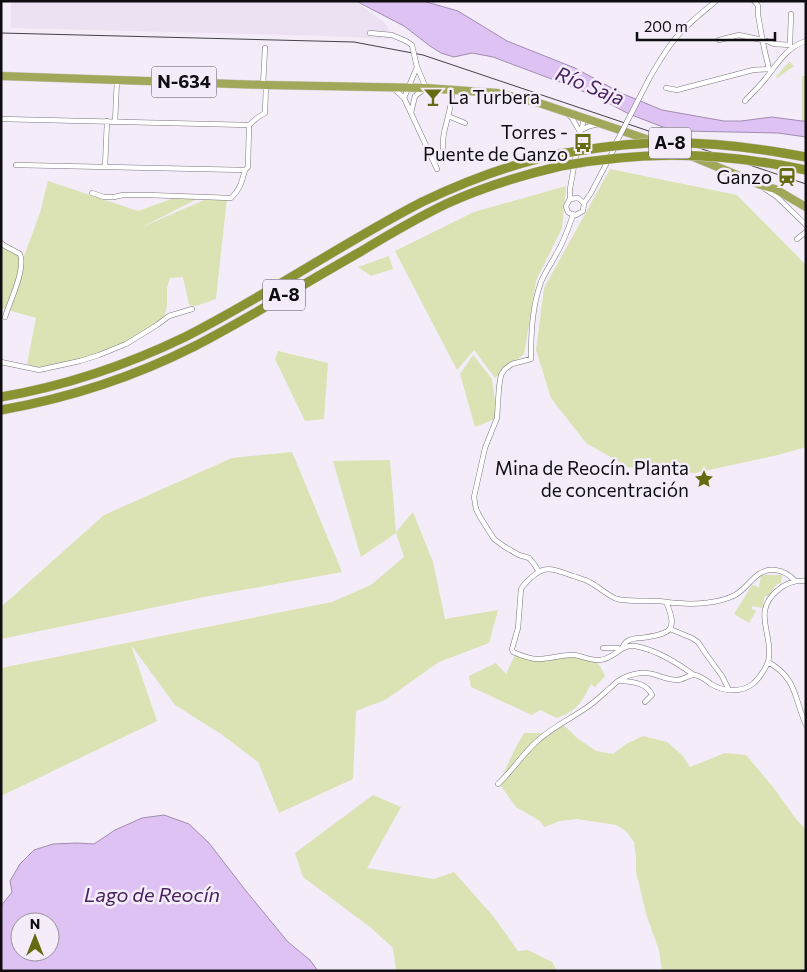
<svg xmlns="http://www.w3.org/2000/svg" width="807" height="972" font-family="Commissioner,sans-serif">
<rect width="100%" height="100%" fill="#f4edf9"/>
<path fill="#ece1f3" d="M7,1h346l6,3 26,19 7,12 -2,4 -64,-3 -315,-8v-25z"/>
<path fill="#dbe2b3" d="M790,62l4,4 -17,12 -1,-1 9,-11z
M802,76h4v45h-4z
M610,169l127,26 69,70v182l-28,8 -83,18 -67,-6 -42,-24 -35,-45 -15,-48 8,-62z
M48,181l90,30 39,-14 26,-1 -63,32 71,-31 16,1 -11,101 -20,7 -7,-1 -6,-28 -13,1 -3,10v18l-3,12 -39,25 -17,7 -25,8 -44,10 -12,-4 9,-46 -35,-10v-62l16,9 7,1 16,-43z
M566,186l-4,42 -26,53 -12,73 -29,24 -21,-28 -17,20 -62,-119 79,-39z
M389,256l4,13 -22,7 -13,-9z
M278,351l50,12 -4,56 -19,2 -30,-62z
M473,355l19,24 5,39 -22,9 -15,-53z
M292,452l50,120 -133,24 -208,43v-32l103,-92 128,-57z
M390,460l6,72 17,-20 20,50 12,57 53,-9 -9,33 -50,19 -54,38 -29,11 -3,68 -74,34 -21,-51 -37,-28 -46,-29 -44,-60 26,76 -156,75v-128l331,-66 39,-17 33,-28 -8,-24 -35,24 -28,-96z
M761,575h21l-1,8 -4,1 -9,12h-3l-3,12 -10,-2v3l4,2 -7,12 -15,-9 18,-29 7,2z
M515,655l13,4 46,-3 21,5 5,5 5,10 -10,11 -4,-3c-10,19 -13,26 -34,34l-17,-8 -8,5 -61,-28 -2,-11 27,-13 10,11z
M561,724l5,3 11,11 19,13 17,3 13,-10 17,-8 24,6 15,13 8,12 35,-14 21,2 27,32 23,32 10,11v141h-144l-3,-21 -12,-33 -11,-45v-15l-2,-15 -8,-11 -10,-6 -39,-6 -17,2 -16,6 -4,-6 -24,-14 -16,-22c6,-19 14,-35 24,-52h22z
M373,795l28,12 -34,61 67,11 20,-7 39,44 25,35 10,-1 24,12 5,9h-161l-3,-23 -23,-21 -67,-50 -8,-24z"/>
<path fill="#dfc2f4" stroke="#a18cb0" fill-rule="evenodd" d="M356,1h67l35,10 49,30 68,27 46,25 41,17 62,11h17l31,-4 30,4h4v16l-28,-4 -94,-2 -21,-4 -34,-13 -30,-16 -34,-14 -72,-27 -21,-4 -18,4 -13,-4 -11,-7 -26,-20z
M164,815l25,9 20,19 37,48 42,51 22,18 8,11h-317v-65l11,-14 -2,-11 10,-17 14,-14 19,-6 24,-1 17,1 21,-14 27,-12zM20,922h30v30h-30z"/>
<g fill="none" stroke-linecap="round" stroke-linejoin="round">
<g stroke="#7b7580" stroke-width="5.5">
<path id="minor" d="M754,1l2,2 2,3v9l6,33 5,21 1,1
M370,33l22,2 14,6
M719,40l20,-5 28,6 7,3 16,1 2,2
M790,45l1,-31
M649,79c9,-16 19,-33 31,-46 11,-12 24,-22 36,-32
M263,85l2,-37
M393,88l11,10 33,71
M666,88l11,2 76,-20 16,-1
M404,98l13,-31
M745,101c7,-8 15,-15 21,-23 12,-15 21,-31 40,-37
M411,113l4,-17 11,-8 -9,-21 -1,-4
M568,114l4,4 8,14
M448,116l17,7
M584,117l-2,11 -2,4 -10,57v10l-3,5 -1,3 2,5 3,2 5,1 7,-4 1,-8 7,-10 23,-44
M1,119l248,6
M115,122l2,-42
M249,125l8,-7 8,-5 1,-28
M581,130l9,-4 9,-2
M442,160c2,-9 0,-18 2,-27 3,-15 9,-29 8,-44
M16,165l229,5c-3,11 -5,20 -14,28l-83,-3h-25l-9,2h-10l-12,-4
M105,167l2,-46
M245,170l3,-3 1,-42
M765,189l12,8 29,28
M570,199l8,-1 6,5
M797,239l9,-7
M1,243l4,3 15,8c6,15 -10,47 -15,63
M1,362l38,8 41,-9 19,-6 27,-11 31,-19 12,-9 23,-7
M539,572l-5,-8 -5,-6 -10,-3 -14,-8 -11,-8 -14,-22 -4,-8 -2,-12 11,-49 12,-30 2,-31 2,-12 4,-6 7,-5 19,-5c0,-26 1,-52 10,-77 6,-14 16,-27 22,-41 4,-9 7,-17 10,-26
M670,629l22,9 6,4 8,12 16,22 7,14
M603,648h15l2,2
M622,648c1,-2 3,-5 4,-6 4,-3 10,-4 15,-4 29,-4 38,-7 25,-36
M768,662c29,16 26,36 38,63
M694,675c-17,-12 -37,-25 -59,-29 -14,-2 -21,13 -35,14 -8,1 -18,-4 -26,-5 -13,-1 -26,5 -39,4 -8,-1 -15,-4 -22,-7l-1,-3 6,-21 3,-39 2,-3c19,-22 25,-19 50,-10 6,2 12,3 18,7 8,4 17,13 26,16 13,3 25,1 38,2 8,0 15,2 23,2 16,2 42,0 57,-8 15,-8 20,-27 40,-25 9,1 15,5 20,11
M619,681c12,0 28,2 33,14l-7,7
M498,784c14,-13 24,-29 38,-42 15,-14 34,-23 50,-34 9,-6 16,-13 24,-20 3,-2 5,-5 8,-7 6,-4 15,-7 22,-8 13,-2 24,7 37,7 6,0 11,-5 18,-5 6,1 11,5 16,9 13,8 31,9 43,-1 6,-6 14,-17 15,-26 3,-25 -17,-46 9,-67 8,-7 17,-10 28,-9"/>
</g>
<g stroke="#cfcfcf" stroke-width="9">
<path id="trunk" d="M1,76l265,9 160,3 71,5 39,9 66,22 65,22 94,39 14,4 31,18"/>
</g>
<g stroke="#cfcfcf" stroke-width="10">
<path id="motorway" d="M783,153l23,4
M780,165l26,5
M1,397c64,-11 126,-32 184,-60 81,-41 156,-93 237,-135 44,-21 89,-38 136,-48
M1,410c68,-12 133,-33 194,-64 56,-29 110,-63 165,-94 28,-17 57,-34 86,-48 37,-17 76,-29 115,-38"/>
</g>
<use href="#minor" stroke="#fff" stroke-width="4.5"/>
<use href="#trunk" stroke="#a2a85a" stroke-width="8"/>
<use href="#motorway" stroke="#8a9331" stroke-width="9"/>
<path stroke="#454248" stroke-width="1" d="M1,33l353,9 69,13 383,129"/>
<g stroke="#7b7580" stroke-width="5.5" stroke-linecap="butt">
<path id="minor-bridge" d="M406,41l6,4 4,18
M615,145l34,-66"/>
</g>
<g stroke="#cfcfcf" stroke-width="10" stroke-linecap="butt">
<path id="motorway-bridge" d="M558,154c21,-3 43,-7 65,-9 53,-5 107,-1 160,8
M561,166c77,-14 143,-14 219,-1"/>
</g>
<use href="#minor-bridge" stroke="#fff" stroke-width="4.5"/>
<use href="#motorway-bridge" stroke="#8a9331" stroke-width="9"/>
</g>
<defs>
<g id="bar-bare" transform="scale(1.5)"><path d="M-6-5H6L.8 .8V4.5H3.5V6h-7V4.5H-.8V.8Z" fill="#646b10" stroke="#f4edf9" stroke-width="2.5" paint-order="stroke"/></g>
<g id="bus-bare" transform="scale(1.5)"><path d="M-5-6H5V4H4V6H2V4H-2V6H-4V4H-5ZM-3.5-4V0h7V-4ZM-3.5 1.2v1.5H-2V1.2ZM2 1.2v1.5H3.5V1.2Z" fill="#646b10" stroke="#f4edf9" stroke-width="2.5" paint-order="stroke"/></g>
<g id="station-bare" transform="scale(1.5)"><path d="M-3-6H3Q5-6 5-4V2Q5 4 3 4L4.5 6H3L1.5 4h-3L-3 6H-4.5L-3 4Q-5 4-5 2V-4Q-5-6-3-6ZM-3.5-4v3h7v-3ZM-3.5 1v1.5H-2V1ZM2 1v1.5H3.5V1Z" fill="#646b10" stroke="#f4edf9" stroke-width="2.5" paint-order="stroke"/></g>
<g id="sight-bare" transform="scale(1.5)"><path d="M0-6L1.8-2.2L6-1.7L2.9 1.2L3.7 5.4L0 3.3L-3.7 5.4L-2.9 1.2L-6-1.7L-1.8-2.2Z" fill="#646b10" stroke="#f4edf9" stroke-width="2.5" paint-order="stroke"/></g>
</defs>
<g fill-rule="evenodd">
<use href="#bar-bare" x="433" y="97"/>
<use href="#bus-bare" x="583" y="143"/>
<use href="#station-bare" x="787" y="177"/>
<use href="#sight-bare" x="704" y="479"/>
</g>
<g text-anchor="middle" stroke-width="5" stroke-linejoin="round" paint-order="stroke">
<g fill="#f4edf9" stroke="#545057" stroke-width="1">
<rect x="151.5" y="66.5" width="65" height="31" rx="4"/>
<rect x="649" y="127.5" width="42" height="31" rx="4"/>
<rect x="263" y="279.5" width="42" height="31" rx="4"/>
</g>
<g font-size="18" font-weight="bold" fill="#0f0d11">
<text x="184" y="88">N-634</text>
<text x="670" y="149">A-8</text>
<text x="284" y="301">A-8</text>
</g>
<g font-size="19" fill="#0f0d11" stroke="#f4edf9" text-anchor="end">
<text x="448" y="104" text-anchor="start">La Turbera</text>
<text x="568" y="139">Torres -<tspan x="568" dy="22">Puente de Ganzo</tspan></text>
<text x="772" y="184">Ganzo</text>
<text x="689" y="475">Mina de Reocín. Planta<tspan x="689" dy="22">de concentración</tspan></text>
</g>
<g font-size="20" font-style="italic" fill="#48235e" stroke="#f4edf9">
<text transform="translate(590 86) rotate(22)" y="7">Río Saja</text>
<text x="152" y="902">Lago de Reocín</text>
</g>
</g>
<rect width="807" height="972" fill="none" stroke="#0f0d11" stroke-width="5"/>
<g transform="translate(35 937)"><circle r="24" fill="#f4edf9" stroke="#98939c"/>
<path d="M0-4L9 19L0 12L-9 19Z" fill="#646b10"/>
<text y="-8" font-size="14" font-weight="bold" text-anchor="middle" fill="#0f0d11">N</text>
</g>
<path d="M637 32v8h138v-8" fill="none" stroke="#0f0d11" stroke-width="2.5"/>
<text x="644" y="32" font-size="15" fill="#0f0d11" stroke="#f4edf9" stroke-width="4" paint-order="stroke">200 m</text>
</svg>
